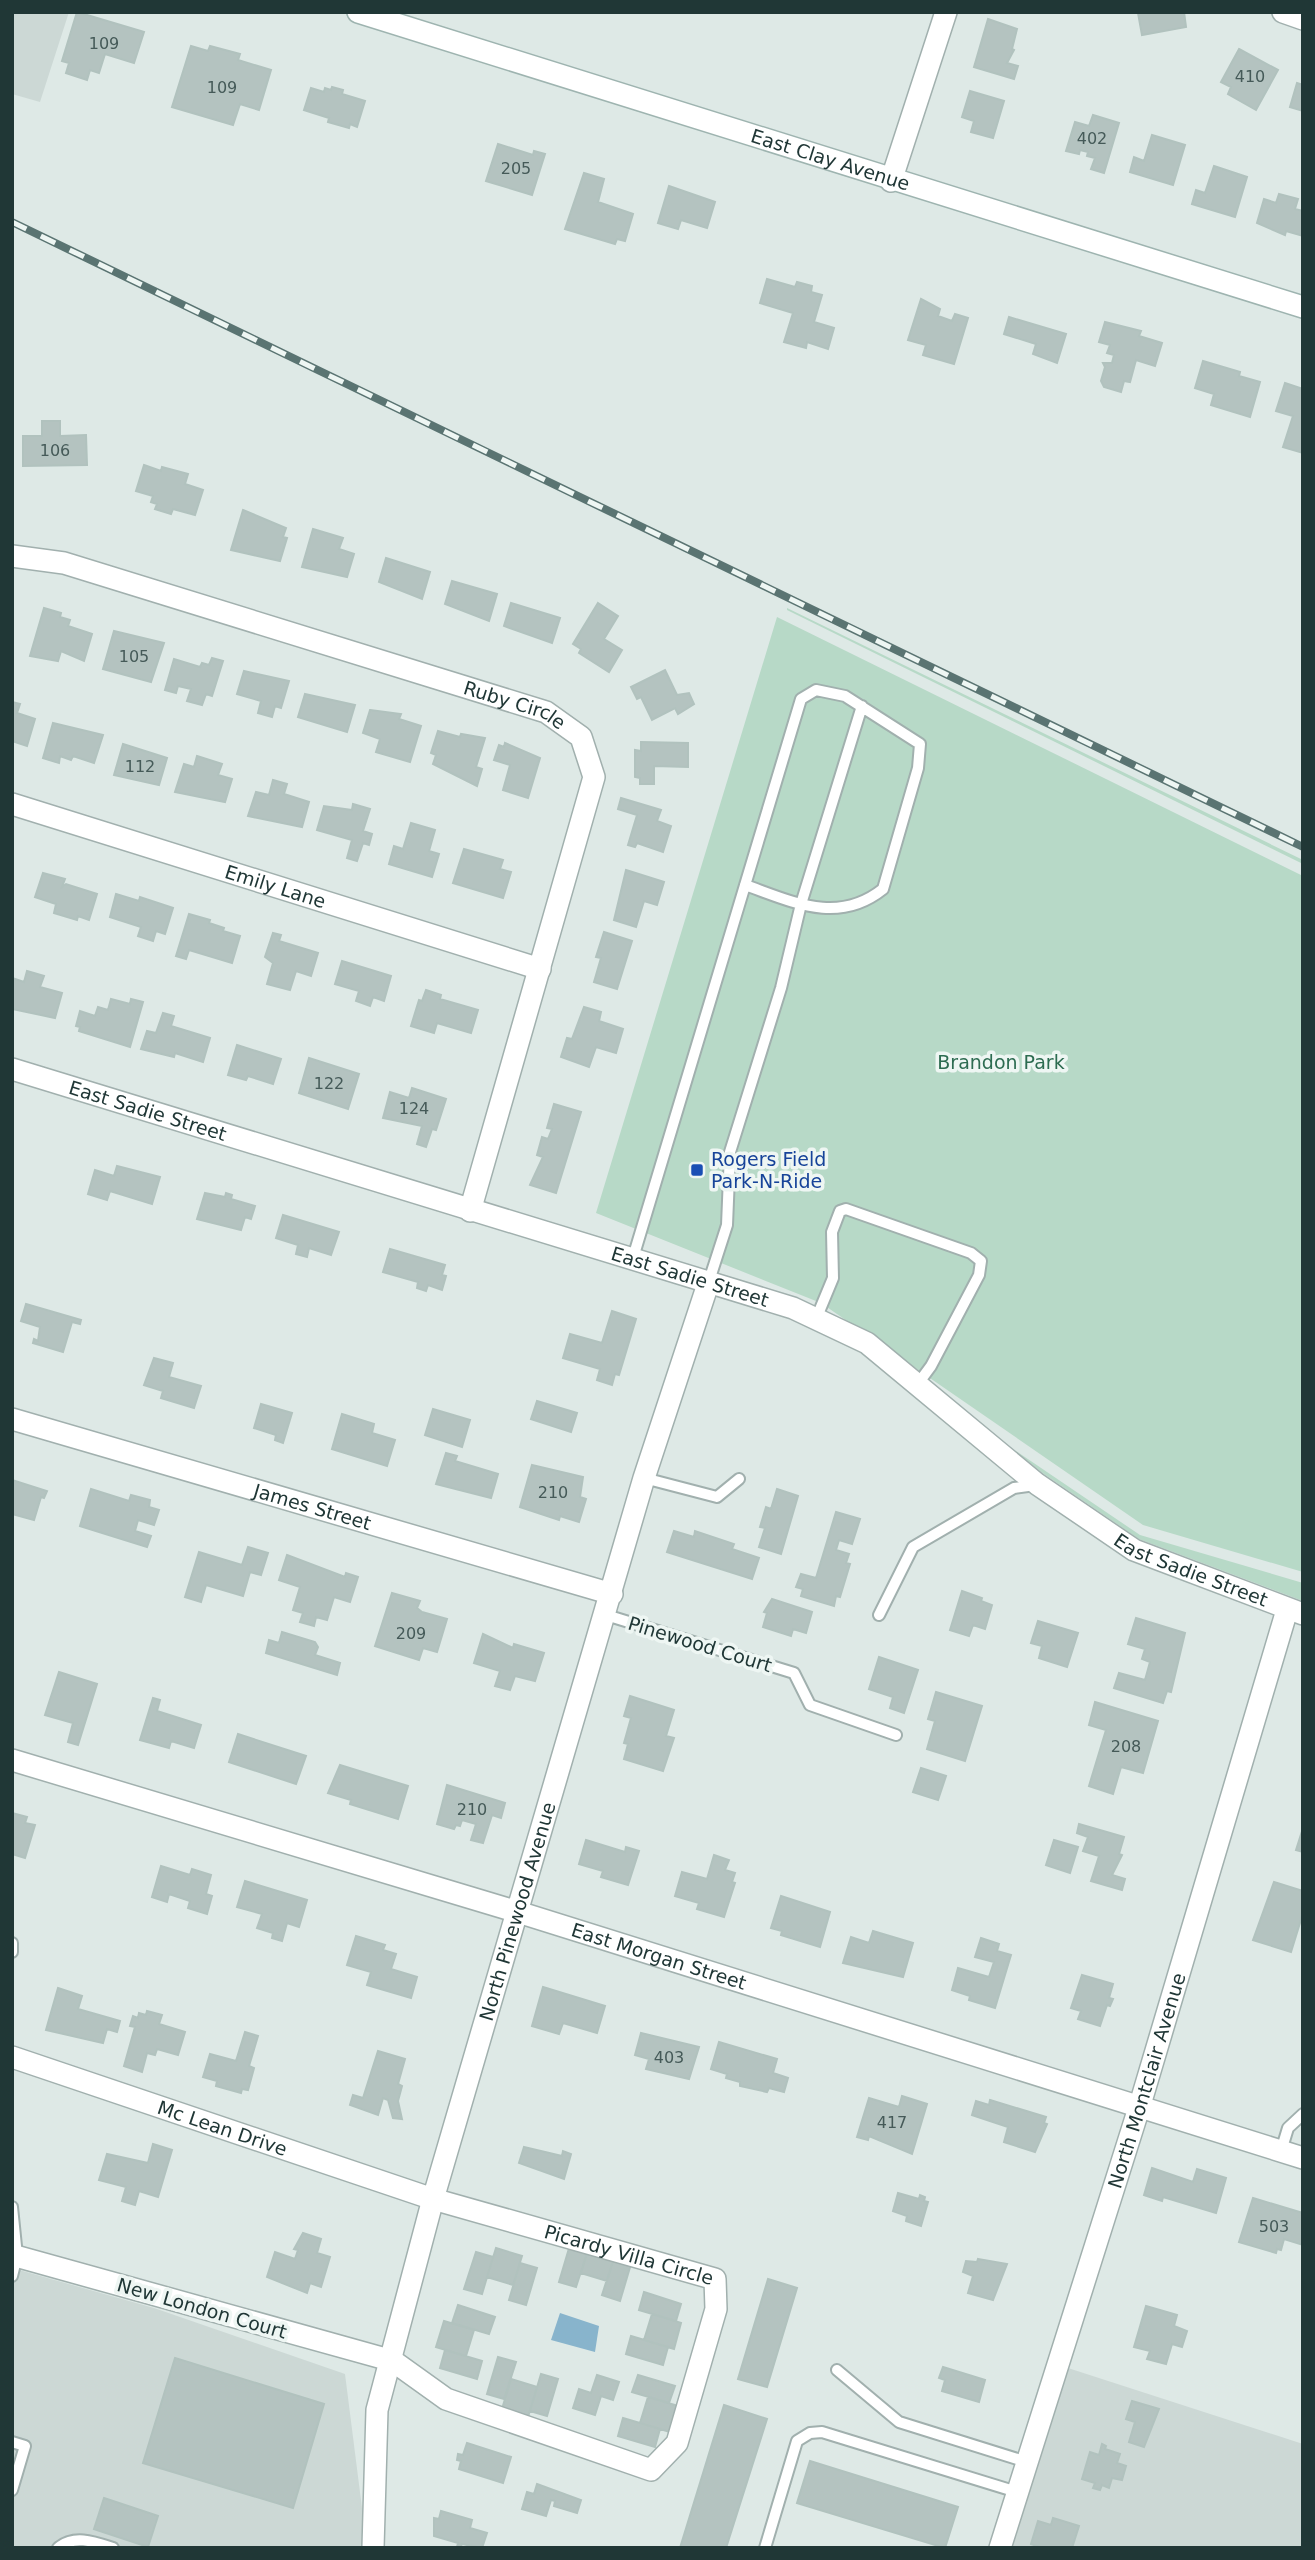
<svg xmlns="http://www.w3.org/2000/svg" width="1315" height="2560" font-family="'DejaVu Sans',sans-serif">
<rect width="100%" height="100%" fill="#dee9e6"/>
<path fill="#ccd8d5" d="M12,12h57l-29,90 -28,-8z
M12,2268l142,40 191,66 18,142v32h-351z
M1068,2368l235,76v104h-292z"/>
<path fill="#b7d9c7" d="M787,608l516,252v4l-516,-254z
M777,617l526,259v696l-160,-47 -322,-222 -225,-90z
M1010,1447l130,88 163,48v18l-164,-62 -95,-65z"/>
<path fill="#88b4cc" d="M560,2313l39,13 -4,26 -44,-12z"/>
<path fill="#b4c3c0" stroke="#b1c2be" stroke-width="2" d="M77,12l67,20 -10,31 -29,-9 -6,19 -9,-3 -3,10 -21,-7 3,-10 -7,-2z
M1184,12l2,15 -44,8 -4,-22z
M988,19l29,10 -5,20 2,1 -7,13 11,3 -4,13 -40,-12z
M191,46l17,5 2,-5 30,8 -2,6 33,10 -12,40 -19,-6 -7,21 -61,-18z
M1239,49l39,21 -22,40 -28,-16 3,-7 -10,-5z
M1297,83l6,2v26l-13,-4z
M332,87l11,3 -1,4 23,7 -8,26 -7,-3 -1,4 -21,-6 1,-4 -25,-8 7,-22 13,4 1,-4 6,2z
M970,91l34,10 -11,37 -22,-6 3,-11 -12,-4z
M1093,115l26,8 -15,50 -13,-4 4,-11 -8,-2 1,-4 -8,-2 -1,4 -13,-3 9,-29 14,4z
M1152,135l33,10 -12,40 -43,-13 4,-15 10,4z
M498,144l35,11 1,-4 11,3 -13,41 -46,-14z
M1214,166l33,11 -12,40 -43,-13 4,-14 9,3z
M584,173l20,6 -6,23 35,12 -8,27 -8,-2 -2,5 -50,-15z
M669,186l46,16 -8,26 -26,-8 -3,9 -20,-6z
M1279,194l19,5 -3,10 8,2v25l-17,-5 -1,4 -28,-12 7,-24 12,4z
M767,279l28,8 2,-5 15,4 -1,6 11,3 -8,27 20,6 -6,21 -21,-7 -1,6 -22,-6 9,-29 -33,-10z
M921,299l19,10 -2,7 14,5 3,-7 13,4 -14,46 -31,-9 3,-10 -18,-5z
M1009,317l57,17 -9,29 -24,-9 3,-10 -32,-10z
M1105,322l36,9 -2,5 23,7 -7,23 -19,-6 -6,22 -6,-1 -3,11 -17,-5 -3,-6 4,-14 -2,-4h9l2,-8 -7,-2 3,-8 -11,-3z
M1203,361l37,11 -1,4 21,6 -10,35 -39,-12 3,-11 -19,-6z
M1285,383l18,6v64l-20,-6 10,-31 -17,-5z
M42,421h18v15l26,-1 1,30 -64,1v-30h19z
M144,465l17,6 1,-4 26,7 -3,10 18,6 -8,25 -22,-6 -2,5 -16,-5 2,-5 -6,-2 2,-6 -17,-5z
M243,510l43,18 -3,9 4,1 -7,23 -49,-11z
M313,529l30,9 -4,11 15,5 -7,23 -45,-10z
M386,558l44,14 -8,27 -43,-17z
M452,581l45,13 -8,27 -44,-17z
M511,603l49,15 -8,25 -48,-17z
M598,603l20,13 -14,23 18,11 -13,22 -30,-19 2,-4 -8,-5z
M44,608l17,5 -1,4 10,3 -2,6 24,8 -8,27 -23,-10 -3,10 -28,-5z
M114,631l50,12 -13,39 -48,-13z
M212,658l11,3 -11,35 -6,-2 -4,11 -15,-4 4,-12 -13,-3 -2,7 -11,-3 9,-31 26,8 2,-4 7,2z
M665,670l12,25 12,-2 5,11 -16,10 -3,-6 -23,12 -11,-23 -4,2 -6,-12z
M244,671l45,10 -8,27 -6,-2 -3,11 -14,-4 3,-12 -24,-7z
M305,694l50,11 -8,27 -49,-15z
M12,702l8,2 -3,9 18,6 -8,27 -15,-5z
M370,710l31,4 -2,5 22,7 -11,36 -34,-10 4,-13 -17,-6z
M53,723l50,12 -9,28 -21,-7 -2,4 -11,-4 -1,7 -16,-5z
M438,731l22,6 1,-3 24,4 -9,29 6,2 -5,17 -44,-22 3,-9 -5,-2z
M641,742l47,1v24l-34,-1v18h-14v-6l-5,-1v-27l6,1z
M505,743l35,15 -12,40 -25,-8 7,-25 -16,-5 5,-15 5,2z
M123,744l44,14 -8,27 -45,-10z
M197,756l25,8 -4,11 14,4 -7,23 -50,-10 9,-28 10,3z
M273,780l14,4 -3,10 25,8 -7,25 -54,-11 8,-24 13,3z
M621,798l40,12 -4,11 14,5 -8,26 -26,-9 -2,4 -7,-2 9,-30 -19,-6z
M353,804l17,5 -7,22 9,3 -3,11 -6,-2 -6,18 -10,-3 5,-18 -35,-10 7,-24 28,4z
M411,823l24,7 -6,21 10,3 -7,23 -43,-13 5,-18 9,3z
M464,849l39,11 -3,9 11,3 -8,26 -50,-15z
M626,870l38,12 -7,23 -13,-4 -8,26 -22,-7z
M43,873l22,6 -3,8 4,-3 31,10 -8,26 -11,-4 -1,4 -23,-7 2,-9 -21,-7z
M116,894l23,7 1,-4 33,11 -8,26 -9,-3 -3,10 -15,-5 3,-9 -31,-10z
M189,914l21,6 -1,3 15,5 -1,3 17,5 -8,27 -43,-13 -3,9 -10,-3z
M604,932l28,9 -15,48 -23,-7 7,-24 -5,-1z
M273,933l8,2 -2,6 39,12 -7,23 -15,-5 -6,19 -23,-6 6,-21 -8,-6z
M342,961l49,15 -7,25 -11,-4 -3,9 -14,-5 3,-10 -24,-7z
M27,971l17,5 -4,11 22,6 -7,25 -43,-9v-31l12,4z
M426,990l15,5 -1,4 38,11 -7,23 -34,-10 -3,10 -23,-7 8,-26 3,1z
M111,999l19,5 1,-5 12,3 -13,45 -51,-16 1,-4 -4,-1 4,-15 15,5 3,-9 10,3z
M584,1007l17,5 -2,9 24,8 -7,24 -20,-6 -7,20 -28,-10 6,-19 5,1z
M163,1013l11,3 -3,10 39,12 -7,24 -28,-9 -1,4 -33,-8 6,-18 9,2z
M237,1045l44,14 -8,25 -25,-8 -2,4 -18,-5z
M309,1058l50,16 -11,35 -49,-16z
M412,1088l34,11 -10,31 -4,-1 -6,18 -9,-3 5,-18 -39,-8 7,-26 19,6z
M554,1104l27,8 -25,81 -26,-8 13,-28 -6,-2 5,-18 6,2 4,-10 -5,-1z
M117,1166l43,11 -8,27 -42,-13 -3,9 -19,-6 7,-24 19,6z
M205,1193l20,4 1,-4 6,2 -1,4 24,7 -4,13 -6,-2 -4,13 -44,-11z
M283,1215l56,17 -8,23 -22,-7 -2,9 -11,-3 2,-9 -22,-7z
M390,1249l55,16 -3,10 4,1 -4,14 -14,-5 -2,6 -9,-3 1,-6 -35,-10z
M26,1304l55,16 -1,4 -8,-2 -9,30 -30,-9 1,-4 4,2 2,-14 -19,-6z
M612,1311l24,8 -17,56 -4,-1 -3,11 -15,-5 3,-11 -37,-11 7,-24 32,9z
M154,1358l19,5 -4,14 32,9 -7,22 -33,-10 2,-7 -19,-6z
M537,1401l40,12 -6,19 -40,-13z
M261,1404l31,9 -9,30 -8,-3 1,-5 -22,-7z
M433,1409l37,11 -8,27 -37,-12z
M342,1414l32,10 -2,9 23,7 -8,26 -55,-17z
M446,1453l11,3 -2,5 43,13 -7,24 -55,-14z
M532,1465l51,12 -3,20 6,2 -7,23 -19,-6 -1,4 -39,-13z
M12,1480l35,11 -3,7 -3,-1 -7,23 -22,-6z
M91,1489l38,12 2,-6 19,5 -1,7 10,3 -5,15 -16,-5 -3,11 16,5 -4,11 -67,-21z
M777,1489l21,7 -17,58 -22,-7 6,-19 -5,-1 6,-20 5,2z
M836,1512l24,7 -8,25 -13,-4 -3,10 13,4 -3,9 4,1 -10,33 -4,-1 -2,10 -33,-10 2,-7 -7,-2 5,-13 15,4z
M674,1531l20,6 1,-6 39,13 -2,5 27,9 -7,21 -85,-27z
M248,1547l20,6 -7,22 -11,-3 -7,24 -37,-11 -5,17 -16,-5 14,-45 43,13z
M287,1555l58,22 1,-4 12,4 -8,25 -16,-5 -7,23 -11,-3 -2,9 -14,-4 3,-9 -10,-3 7,-23 -21,-7z
M962,1591l20,7 -1,3 11,4 -7,24 -12,-4 -4,11 -19,-6z
M392,1593l28,8 -3,7 5,4 25,7 -10,33 -14,-4 -4,12 -44,-14z
M772,1599l40,13 -6,21 -13,-4 -2,7 -28,-9 4,-14 -3,-1z
M1136,1618l49,15 -14,59 -4,-1 -4,12 -49,-15 5,-15 26,7 5,-18 -8,-3 3,-10 -17,-5z
M1038,1621l40,12 -11,34 -28,-9 3,-12 -11,-3z
M282,1632l33,10 3,5 -3,8 25,8 -3,12 -71,-22 3,-13 10,3z
M483,1634l30,14 1,-4 30,9 -9,28 -20,-5 -5,14 -15,-4 5,-15 -26,-8z
M879,1657l39,13 -14,43 -14,-5 3,-11 -24,-8z
M59,1672l38,12 -19,61 -10,-3 5,-19 -28,-8z
M936,1692l46,14 -17,55 -38,-12 8,-28 -7,-2z
M630,1696l44,14 -8,26 8,2 -11,33 -39,-12 4,-15 -4,-1 7,-25 -7,-2z
M153,1698l7,2 -3,11 44,14 -7,23 -23,-7 -2,7 -29,-8z
M1095,1702l63,19 -15,52 -22,-6 -8,27 -24,-8 17,-56 -17,-5z
M238,1734l68,22 -10,28 -67,-22z
M340,1765l68,21 -10,33 -48,-15 1,-4 -23,-7z
M921,1768l25,8 -8,24 -25,-8z
M447,1785l58,18 -4,15 -9,-3 -9,28 -12,-3 5,-16 -14,-4 -2,6 -4,-1 -2,4 -17,-5z
M12,1813l15,4 -2,6 10,2 -10,33 -13,-4z
M1079,1824l45,13 -5,17 3,1 -10,20 13,4 -3,11 -31,-9 8,-25 -16,-5 5,-14 -11,-4z
M1303,1828v24l-7,-2z
M586,1840l39,12 1,-5 13,4 -11,34 -27,-8 2,-6 -24,-7z
M1054,1840l24,7 -8,26 -24,-8z
M714,1855l15,5 -4,10 10,3 -3,9 3,1 -11,34 -27,-8 2,-6 -24,-7 7,-24 25,7z
M161,1866l29,9 2,-6 19,6 -5,19 6,2 -5,18 -19,-6 2,-7 -21,-7 -2,8 -15,-5z
M245,1881l62,19 -8,27 -12,-4 -5,18 -10,-3 1,-5 -16,-5 5,-14 -25,-7z
M1274,1882l29,9v22l-12,39 -38,-12z
M781,1896l49,16 -10,35 -39,-12 1,-4 -11,-3z
M873,1931l40,12 -10,34 -60,-14 8,-26 18,6z
M356,1936l29,9 -2,5 13,4 -5,15 26,8 -6,21 -44,-13 4,-13 -24,-7z
M981,1938l18,6 -2,7 14,4 -16,53 -26,-8 1,-4 -18,-6 6,-22 31,9 5,-15 -19,-5z
M1082,1975l31,9 -4,14 4,1 -3,7 -3,-1 -7,21 -22,-7 3,-8 -10,-3z
M543,1987l62,19 -8,27 -34,-10 -4,11 -27,-8z
M58,1988l24,8 -4,13 42,12 -3,11 -10,-3 -4,14 -57,-13z
M147,2011l15,4 -3,9 26,8 -7,23 -21,-6 -2,6 -8,-2 -5,19 -18,-6 11,-39 -5,-1 3,-10 5,2 1,-5 7,2z
M245,2032l13,4 -9,30 5,2 -6,22 -6,-1 -1,4 -25,-7 1,-5 -14,-4 7,-23 26,7z
M641,2033l58,14 -10,32 -43,-10 3,-10 -14,-4z
M719,2042l58,17 -4,14 15,5 -4,14 -15,-4 -2,4 -27,-6v-4l-14,-4 1,-4 -16,-5z
M378,2051l27,8 -7,25 4,2 -4,15 4,18 -9,-1 -5,-18 -5,-2 -5,17 -28,-10 3,-10 10,3z
M902,2096l25,8 -15,50 -43,-18 -1,4 -11,-3 12,-39 30,9z
M990,2100l56,17 -2,6 3,1 -12,28 -31,-10 4,-15 -36,-12 4,-14 13,4z
M153,2144l19,6 -14,47 -19,-6 -4,14 -13,-4 4,-14 -27,-7 8,-26 41,9z
M524,2147l38,9 1,-5 8,3 -7,25 -45,-16z
M1152,2168l41,14 4,-13 29,9 -10,35 -53,-16 -1,4 -18,-6z
M898,2193l21,6 1,-4 5,2 -1,4 4,1 -7,24 -15,-5 1,-5 -14,-5z
M1253,2198l50,15v32l-19,-6 -3,11 -4,-1 -1,4 -37,-11z
M303,2233l18,6 -4,14 13,4 -9,30 -11,-4 -3,10 -40,-16 8,-25 20,7 3,-9 -4,-1z
M590,2244l26,8 -9,29 -26,-8z
M570,2245l18,5 -12,37 -17,-5z
M496,2248l26,8 -9,29 -26,-8z
M476,2252l17,5 -11,37 -18,-5z
M614,2258l17,6 -11,37 -18,-6z
M978,2259l29,5 -14,36 -25,-7 5,-17 -10,-4 3,-11 11,1z
M520,2263l17,5 -11,37 -17,-5z
M768,2279l29,9 -30,99 -29,-8z
M644,2292l37,12 -5,17 -37,-11z
M458,2305l37,12 -6,17 -37,-11z
M1146,2306l31,9 -3,11 13,5 -5,16 -10,-3 -6,20 -19,-5 3,-8 -16,-4z
M652,2314l29,9 -7,26 -30,-9z
M444,2321l30,9 -8,26 -30,-9z
M631,2336l37,11 -5,18 -37,-11z
M445,2350l37,11 -5,18 -37,-11z
M498,2357l18,5 -12,37 -17,-5z
M175,2358l149,46 -31,104 -150,-45z
M943,2367l42,13 -6,22 -37,-11 3,-11 -6,-2z
M541,2374l17,5 -11,37 -17,-5z
M597,2375l22,7 -6,18 -12,-4 -6,19 -22,-7 6,-19 12,4z
M638,2375l37,11 -6,17 -37,-11z
M511,2379l26,8 -9,30 -26,-8z
M648,2397l30,9 -8,26 -30,-9z
M1132,2401l27,8 -15,38 -15,-5 6,-20 -9,-3z
M724,2405l43,14 -41,129h-46z
M623,2418l37,11 -5,18 -37,-11z
M467,2443l44,14 -8,26 -44,-14 2,-8 -4,-1 1,-6 5,1z
M1102,2444l4,2 -1,3 15,5 -3,9 9,3 -4,14 -10,-2 -3,10 -7,-3 -2,5 -7,-2 2,-5 -13,-4 8,-27 9,3z
M810,2461l148,46 -13,41 -148,-45z
M537,2484l44,16 -4,13 -23,-7 1,-5 -4,-1 -5,16 -24,-7 5,-17 7,2z
M104,2498l54,18 -10,31 -54,-18z
M441,2511l31,9 -2,8 17,5 -5,15 -20,-4 -2,4 -3,-1 1,-4 -24,-7v-18l5,1z
M1053,2518l26,8 -7,22h-29l-12,-4 7,-23 13,4z"/>
<g fill="none" stroke-linecap="round" stroke-linejoin="round">
<g stroke="#a1b0ae" stroke-width="14">
<path id="lane" d="M632,1261l169,-562 15,-9 29,6 75,48 -2,24 -35,121c-45,36 -90,13 -138,-4
M708,1284l19,-59 3,-73 51,-164 20,-84 61,-198
M816,1319l17,-41 -1,-46 8,-21 6,-2 125,44 10,8 -2,14 -48,91 -14,19
M644,1478l73,19 22,-18
M606,1615l188,58 16,32 86,30
M879,1615l34,-68 101,-59 21,-3
M12,1943v9
M1281,2151l7,-23 15,-14
M12,2207l5,49 -5,20
M837,2370l62,52 128,40
M12,2442l13,4 -13,44
M58,2548c16,-14 37,-6 55,0
M765,2548l32,-107 13,-8 12,-1 195,60"/>
</g>
<g stroke="#a1b0ae" stroke-width="24">
<g id="street">
<path d="M1283,12l20,7"/>
<path d="M891,181l55,-169"/>
<path id="s1" d="M12,556l52,7 482,149 35,25 13,40 -124,434"/>
<path id="s2" d="M12,804l528,165"/>
<path id="s3" d="M12,1069l781,239 74,35 170,141 97,66 169,64"/>
<path id="s4" d="M12,1419l600,175"/>
<path id="s5" d="M12,1760l506,152 785,246"/>
<path id="s6" d="M12,2057l421,142 282,80 1,30 -39,134 -26,27 -205,-71 -53,-38 -381,-106"/>
<path id="s7" d="M373,2548l4,-138 56,-211 211,-721 64,-194"/>
<path id="s8" d="M1000,2548l139,-440 148,-498"/>
</g>
</g>
<g stroke="#9eb4b0" stroke-width="24">
<g id="secondary">
<path id="s9" d="M358,12l945,295"/>
</g>
</g>
<use href="#lane" stroke="#fff" stroke-width="10"/>
<use href="#street" stroke="#fff" stroke-width="21"/>
<use href="#secondary" stroke="#fff" stroke-width="21"/>
<g stroke="#5a7472" stroke-width="8">
<path id="rail" d="M12,222l1291,625"/>
</g>
<use href="#rail" stroke="#eef6f3" stroke-width="5" stroke-dasharray="16" stroke-linecap="butt"/>
</g>
<rect fill="#1a4fb4" stroke="#eef6f3" stroke-width="2.5" x="690" y="1163" width="14" height="14" rx="3.5"/>
<g text-anchor="middle" stroke-width="7" stroke-linejoin="round" paint-order="stroke">
<g font-size="16" fill="#455a58">
<text x="104" y="49">109</text>
<text x="1250" y="82">410</text>
<text x="222" y="93">109</text>
<text x="1092" y="144">402</text>
<text x="516" y="174">205</text>
<text x="55" y="456">106</text>
<text x="134" y="662">105</text>
<text x="140" y="772">112</text>
<text x="329" y="1089">122</text>
<text x="414" y="1114">124</text>
<text x="553" y="1498">210</text>
<text x="411" y="1639">209</text>
<text x="1126" y="1752">208</text>
<text x="472" y="1815">210</text>
<text x="669" y="2063">403</text>
<text x="892" y="2128">417</text>
<text x="1274" y="2232">503</text>
</g>
<g font-size="19" fill="#203736" stroke="#eef6f3">
<text dy="7" stroke="none"><textPath href="#s9" startOffset="495">East Clay Avenue</textPath></text>
<text dy="7" stroke="none"><textPath href="#s1" startOffset="525">Ruby Circle</textPath></text>
<text dy="7" stroke="none"><textPath href="#s2" startOffset="276">Emily Lane</textPath></text>
<text dy="7" stroke="none"><textPath href="#s3" startOffset="142">East Sadie Street</textPath></text>
<text dy="7" stroke="none"><textPath href="#s3" startOffset="709">East Sadie Street</textPath></text>
<text dy="7" stroke="none"><textPath href="#s4" startOffset="313">James Street</textPath></text>
<text dy="7" stroke="none"><textPath href="#s3" startOffset="1297">East Sadie Street</textPath></text>
<text transform="translate(700 1644) rotate(17)" y="7">Pinewood Court</text>
<text dy="7" stroke="none"><textPath href="#s7" startOffset="656">North Pinewood Avenue</textPath></text>
<text dy="7" stroke="none"><textPath href="#s5" startOffset="676">East Morgan Street</textPath></text>
<text dy="7" stroke="none"><textPath href="#s8" startOffset="490">North Montclair Avenue</textPath></text>
<text dy="7" stroke="none"><textPath href="#s6" startOffset="222">Mc Lean Drive</textPath></text>
<text dy="7" stroke="none"><textPath href="#s6" startOffset="648">Picardy Villa Circle</textPath></text>
<text transform="translate(202 2308) rotate(16)" y="7">New London Court</text>
</g>
<g font-size="19" fill="#2d6c51" stroke="#eef6f3">
<text x="1001" y="1069">Brandon Park</text>
</g>
<g font-size="19" fill="#164399" stroke="#eef6f3" text-anchor="start">
<text x="711" y="1166">Rogers Field<tspan x="711" dy="22">Park-N-Ride</tspan></text>
</g>
</g>
<rect width="1315" height="2560" fill="none" stroke="#203736" stroke-width="28"/>
</svg>
